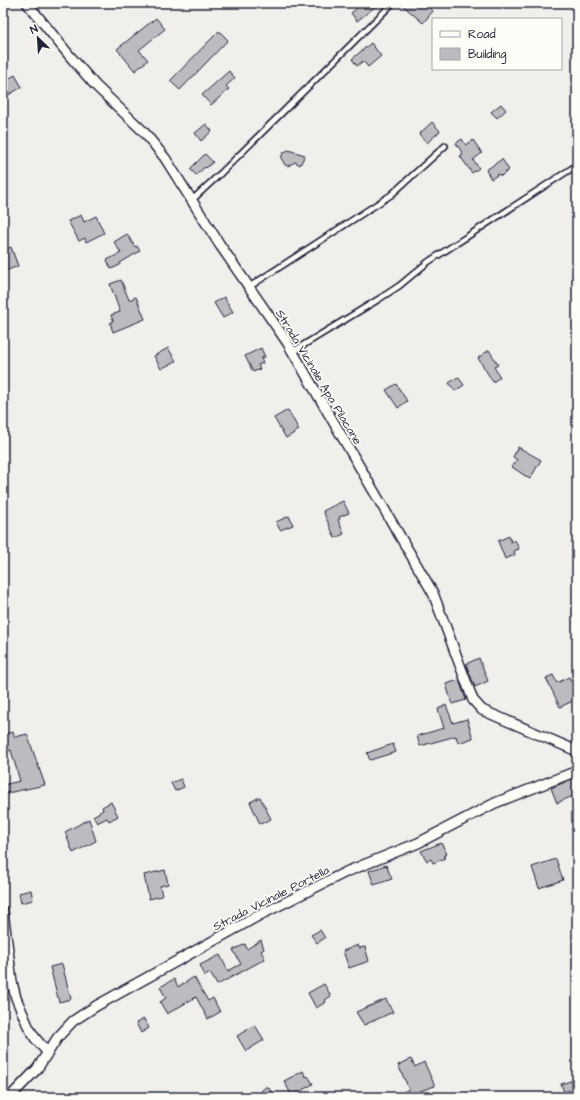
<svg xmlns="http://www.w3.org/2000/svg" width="580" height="1100" font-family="'Architects Daughter',sans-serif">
<rect width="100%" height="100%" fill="#f0efec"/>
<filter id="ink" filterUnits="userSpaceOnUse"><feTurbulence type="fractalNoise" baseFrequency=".025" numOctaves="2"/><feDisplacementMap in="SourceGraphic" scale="8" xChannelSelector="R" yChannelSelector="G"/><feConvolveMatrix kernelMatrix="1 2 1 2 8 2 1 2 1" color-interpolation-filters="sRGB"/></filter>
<g filter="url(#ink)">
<path fill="#bcbcc0" stroke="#22223b" d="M363,3h17l-23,18 -6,-8z
M400,3h23l10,8 -10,12z
M156,18l9,11 -26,21 9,10 -13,11 -18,-22z
M219,31l9,9 -48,50 -10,-9z
M371,43l10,13 -13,11 -5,-6 -6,5 -5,-7z
M229,71l6,7 -9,8 3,3 -18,16 -9,-10z
M15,75l7,12 -19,11v-16z
M501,104l5,6 -9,8 -6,-6z
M432,122l8,9 -13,12 -8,-9z
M206,124l6,7 -11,10 -6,-8z
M462,139l4,6 7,-5 9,13 -9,7 6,8 -7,5 -12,-17 3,-2 -7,-11z
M288,150l17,5 -5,10 -5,-3 -7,4 -3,-1 -4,-7 2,-5z
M205,154l8,8 -7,6 -1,-1 -9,8 -6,-6z
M502,159l7,11 -8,6 -2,-2 -8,5 -5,-9z
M81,215l3,7 12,-6 8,17 -18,9 -1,-4 -6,3 -11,-20z
M127,234l8,13 2,-1 3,5 -20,12v2l-9,4 -4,-9 14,-7 -7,-11z
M11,247l7,19 -15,6v-22z
M121,280l8,20 7,-3 9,22 -32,13 -3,-9 3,-2 -2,-6 9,-3 -10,-28z
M224,297l9,15 -10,6 -9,-15z
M168,348l8,13 -15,8 -7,-13z
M261,348l4,9 -4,1 2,5 -5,2 2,4 -7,3 -8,-16z
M489,350l9,15 -4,2 6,10 -7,5 -15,-24z
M458,377l6,8 -9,6 -6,-8z
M396,384l11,17 -9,7 -12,-18z
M288,410l11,20 -13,8 -12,-20z
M518,447l23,13 -11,19 -18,-12 5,-7 -4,-3z
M343,501l6,12 -10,4 1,2 -2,1 6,14 -9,4 -12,-27z
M289,516l4,9 -13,5 -4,-8z
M509,536l2,6 4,-2 4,9 -5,2 1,4 -10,4 -7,-18z
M479,658l9,23 -13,6 -9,-23z
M553,675l4,8 12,-6 8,17v5l-17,8 -14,-29z
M459,680l7,20 -14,4 -6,-20z
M446,705l7,18 14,-4 6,19 -15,5 -2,-7 -36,10 -3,-10 27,-8 -6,-19z
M13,732l2,5 12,-3 18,51 -42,9v-9l17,-4 -9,-31 -8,2v-18z
M393,744l3,8 -26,8 -3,-7z
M577,777v17l-20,9 -6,-15z
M181,779l3,8 -9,4 -4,-8z
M260,797l11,22 -11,5 -10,-22z
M111,802l7,14 -9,5 -2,-3 -10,5 -4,-7 10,-6 -1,-3z
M89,819l7,22 -23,12 -8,-21z
M441,843l6,11 -3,1 1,3 -12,5 -2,-4 -4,2 -6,-10z
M556,859l7,21 -24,8 -7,-21z
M386,865l6,14 -18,6 -5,-14z
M165,870l3,14 -8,2 2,10 -13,3 -5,-24z
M31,890l2,10 -12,3 -2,-10z
M320,930l5,8 -8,5 -6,-8z
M261,940l3,9 -3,2 4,8 -48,26 -7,-12 -5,3 -5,-11 20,-10 8,16 13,-7 -8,-14 12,-6 2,5z
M358,945l1,3 6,-1 4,14 -20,7 -6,-17z
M62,964l9,35 -12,3 -9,-35z
M194,977l14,24 5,-3 7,14 -12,7 -12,-22 -29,17 -7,-12 6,-4 -6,-11 14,-8 4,8z
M324,984l7,12 -6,4 1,2 -10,6 -8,-15z
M386,999l7,13 -29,13 -8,-13z
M144,1019l5,9 -8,5 -5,-10z
M255,1025l9,15 -18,11 -9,-15z
M411,1059l4,8 9,-5 11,24 -15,5 3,6h-29l15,-8 -11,-24z
M303,1071l3,6 2,-1 5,8 -21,12 -8,-15z
M577,1079v18h-6l-2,-7 -5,2 -3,-8z
M267,1086l6,7 -7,4 -5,-6z"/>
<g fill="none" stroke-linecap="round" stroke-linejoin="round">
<g stroke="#22223b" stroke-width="8">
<path id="lane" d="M191,201l30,-28 172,-170
M249,287l142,-92 54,-49
M292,352l87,-53 20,-13 29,-24 149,-97"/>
</g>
<g stroke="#22223b" stroke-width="12">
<path id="street" d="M27,3l42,52 26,30 49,47 21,26 55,87 67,97 146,251 40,107 9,10 95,41
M3,911l9,71 4,16 12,28 7,12 13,15
M10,1097l27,-28 21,-32 15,-16 23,-15 162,-90 88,-44 72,-29 77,-40 82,-32"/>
</g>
<use href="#lane" stroke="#fdfcf7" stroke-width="4.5"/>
<use href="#street" stroke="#fdfcf7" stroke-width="9"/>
</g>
</g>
<g text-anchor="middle" stroke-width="3.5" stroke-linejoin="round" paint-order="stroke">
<g font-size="12" fill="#22223b" stroke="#fdfcf7">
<text transform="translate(319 377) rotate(59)" y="4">Strada Vicinale Apa Pilacane</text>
<text transform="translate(271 898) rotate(-27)" y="4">Strada Vicinale Portella</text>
</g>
</g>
<rect width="580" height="1100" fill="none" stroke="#fdfcf7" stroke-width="16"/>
<rect x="8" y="8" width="564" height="1084" fill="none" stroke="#22223b" stroke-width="1.5" filter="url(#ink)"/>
<rect x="432" y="18" width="130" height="52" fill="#fdfcf7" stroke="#a5a5ac"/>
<rect x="440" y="31" width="20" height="6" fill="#fdfcf7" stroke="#a5a5ac"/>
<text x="468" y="38" font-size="12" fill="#22223b">Road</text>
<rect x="440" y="48" width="20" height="12" fill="#bcbcc0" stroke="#a5a5ac"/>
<text x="468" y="58" font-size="12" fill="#22223b">Building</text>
<g transform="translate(38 38) rotate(335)" stroke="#fdfcf7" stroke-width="3" paint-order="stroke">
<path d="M0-3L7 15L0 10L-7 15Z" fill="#22223b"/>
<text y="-6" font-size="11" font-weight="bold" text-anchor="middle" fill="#22223b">N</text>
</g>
</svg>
